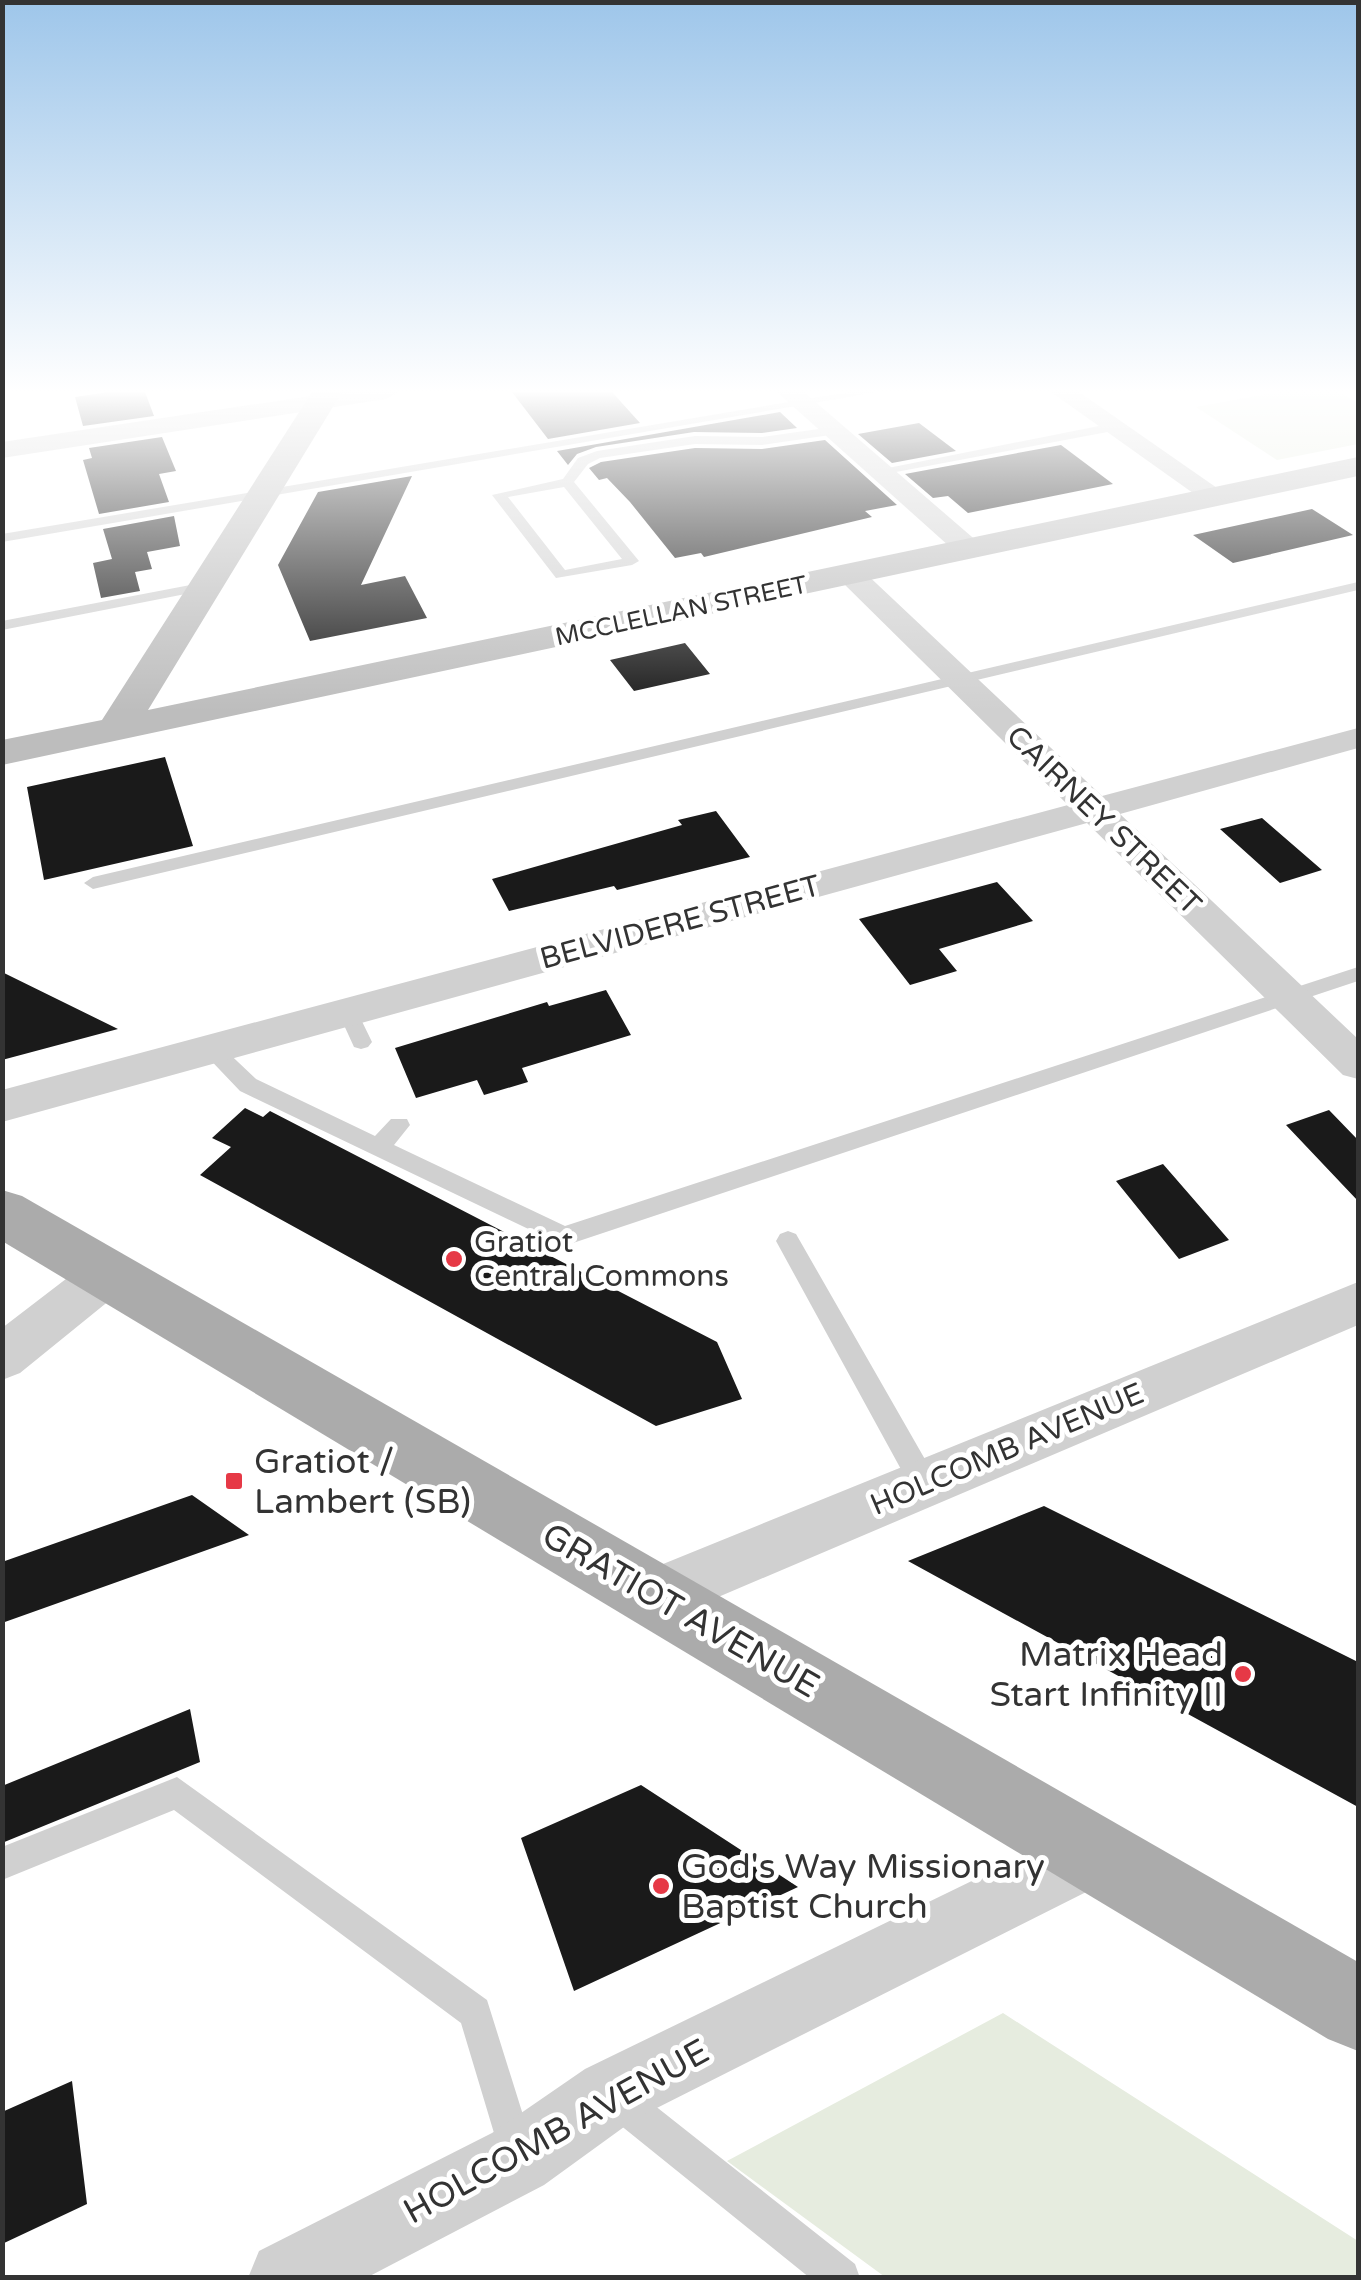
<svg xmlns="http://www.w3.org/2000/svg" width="1361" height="2280" font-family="'Varela Round',sans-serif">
<rect width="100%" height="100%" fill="#fff"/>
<path fill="#e6ecdf" d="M1278,392h63l17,11v41l-81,16 -81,-53z
M1003,2013l355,228v36h-473l-158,-116z"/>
<path fill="#1a1a1a" d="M109,392h36l9,24 -71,10 -8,-29z
M512,392h100l28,31 -92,16z
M780,412l17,16 -35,5 -68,-1 -98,15 -19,7 -9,11 -11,-14z
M919,423l37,28 -64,12 -34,-29z
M162,437l14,34 -17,3 10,28 -70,12 -16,-54 9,-2 -3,-10z
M825,440l72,65 -32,6 7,6 -168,40 -3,-4 -26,5 -45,-56 -23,-24 -8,2 -10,-12 12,-6 94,-14 67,1z
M1061,445l52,39 -145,29 -20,-17 -15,2 -28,-24z
M412,476l-51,109 44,-9 22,42 -117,23 -32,-76 40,-73z
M1312,509l41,26 -120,28 -40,-28z
M174,516l6,30 -33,6 5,17 -17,3 5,19 -39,7 -8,-35 19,-4 -9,-30z
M685,643l25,31 -76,17 -24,-31z
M165,757l28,89 -149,34 -17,-93z
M716,811l34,46 -133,33 -3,-4 -105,25 -17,-32 190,-54 -4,-5z
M1262,818l60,52 -42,13 -60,-54z
M997,882l36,39 -94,28 18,22 -47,14 -51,-66z
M2,972l116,57 -116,31z
M606,990l25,45 -109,33 6,14 -44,13 -7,-15 -61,18 -21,-50 152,-46 2,4z
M245,1108l18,9 7,-6 447,231 25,57 -86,27 -456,-251 31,-28 -19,-9z
M1329,1110l29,30v61l-72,-76z
M1163,1164l66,76 -50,19 -63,-78z
M192,1495l57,40 -247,88v-61z
M1044,1506l314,156v145l-450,-246z
M190,1709l10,53 -198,81v-57z
M641,1785l157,102 -224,104 -53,-153z
M72,2081l15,123 -85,40v-132z"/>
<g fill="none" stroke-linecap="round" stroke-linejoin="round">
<path fill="#d0d0d0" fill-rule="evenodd" d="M849,392h29l-876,150v-8z
M1114,423l6,4 -2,3 -238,45 -7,-4z
M833,427l4,1v6l-75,11 -67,-1 -95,14 -12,6 -14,18 65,79 -7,4 -76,13 -64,-83 71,-16 15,-21 19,-7 98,-15 67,1zM564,487l58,72 -57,11 -57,-73z
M206,582l5,1v6l-209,41v-9z
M1358,582v8l-1265,299 -9,-6 9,-6z
M1358,967v14l-794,265 -324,-155 -40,-42 3,-5h16l37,35 119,57 16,-17h16l3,6 -16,20 171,81z
M348,1005l7,2 17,35 -4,5 -7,2 -7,-2 -16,-35z
M788,1231l8,3 138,241 4,9 -4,9 -10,4 -10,-4 -138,-252 4,-7z
M177,1777l310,223 47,150 -5,13 -13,5 -13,-5 -42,-140 -287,-213 -172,70v-33z
M617,2081l13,5 225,178 5,14h-50l-206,-166 -5,-13 5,-13z"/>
<path fill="#d0d0d0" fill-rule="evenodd" d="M337,392h61l-12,7 -384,59v-16z
M777,392h27l175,151 4,6 -4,6h-20z
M1051,392h28l151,105 -13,8 -10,-2z
M850,565l10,3 242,228 256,-68v20l-238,66 238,225v40l-15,-4 -256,-252 -1085,299v-32l1066,-285 -228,-225 -5,-6 5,-6z
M109,1253l17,6 7,14 -7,14 -106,86 -18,7v-52l90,-69z
M1358,1282v43l-682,290 -20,8 -20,-8 -9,-20 9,-20z
M1095,1821l23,9 9,23 -9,23 -483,243 -91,66 -178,93h-118l11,-27 233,-118 93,-64z"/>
<path fill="#bdbdbd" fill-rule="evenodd" d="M312,392h30l-194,318 1210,-253v19l-1356,289v-25l100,-20z"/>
<path fill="#ababab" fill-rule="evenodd" d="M2,1190l20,6 1336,766v89l-30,-12 -1326,-798z"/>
</g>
<linearGradient id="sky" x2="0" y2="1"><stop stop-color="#9ec6ea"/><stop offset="0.55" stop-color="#fff"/><stop offset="1" stop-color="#fff" stop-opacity="0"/></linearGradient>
<rect width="1361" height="711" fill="url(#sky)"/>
<g fill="#e63946" stroke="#fff" stroke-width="4">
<circle cx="454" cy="1259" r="10"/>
<rect x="224" y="1471" width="20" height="20" rx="5"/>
<circle cx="1243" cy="1674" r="10"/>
<circle cx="661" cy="1886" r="10"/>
</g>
<g text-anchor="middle" stroke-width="10" stroke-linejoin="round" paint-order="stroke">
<g font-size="25" fill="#333" stroke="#fff">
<text transform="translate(681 610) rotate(-12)" y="9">MCCLELLAN STREET</text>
</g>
<g font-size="30" fill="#333" stroke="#fff">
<text transform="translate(1104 820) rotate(44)" y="10">CAIRNEY STREET</text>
<text transform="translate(680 922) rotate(-15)" y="10">BELVIDERE STREET</text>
<text transform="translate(1007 1449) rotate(-23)" y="10">HOLCOMB AVENUE</text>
</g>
<g font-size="30" fill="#333" stroke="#fff" text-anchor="start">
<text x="474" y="1252">Gratiot<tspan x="474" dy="34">Central Commons</tspan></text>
</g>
<g font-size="35" fill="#333" stroke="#fff" text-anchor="start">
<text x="254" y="1473">Gratiot /<tspan x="254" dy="40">Lambert (SB)</tspan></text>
<text x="1223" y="1666" text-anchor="end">Matrix Head<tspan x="1223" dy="40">Start Infinity II</tspan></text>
<text x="681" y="1878">God's Way Missionary<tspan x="681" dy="40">Baptist Church</tspan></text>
</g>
<g font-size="35" fill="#333" stroke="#fff">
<text transform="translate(681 1610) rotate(30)" y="12">GRATIOT AVENUE</text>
<text transform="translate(556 2131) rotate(-29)" y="12">HOLCOMB AVENUE</text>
</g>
</g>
<rect width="1361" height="2280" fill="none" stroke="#333333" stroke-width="10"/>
</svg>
